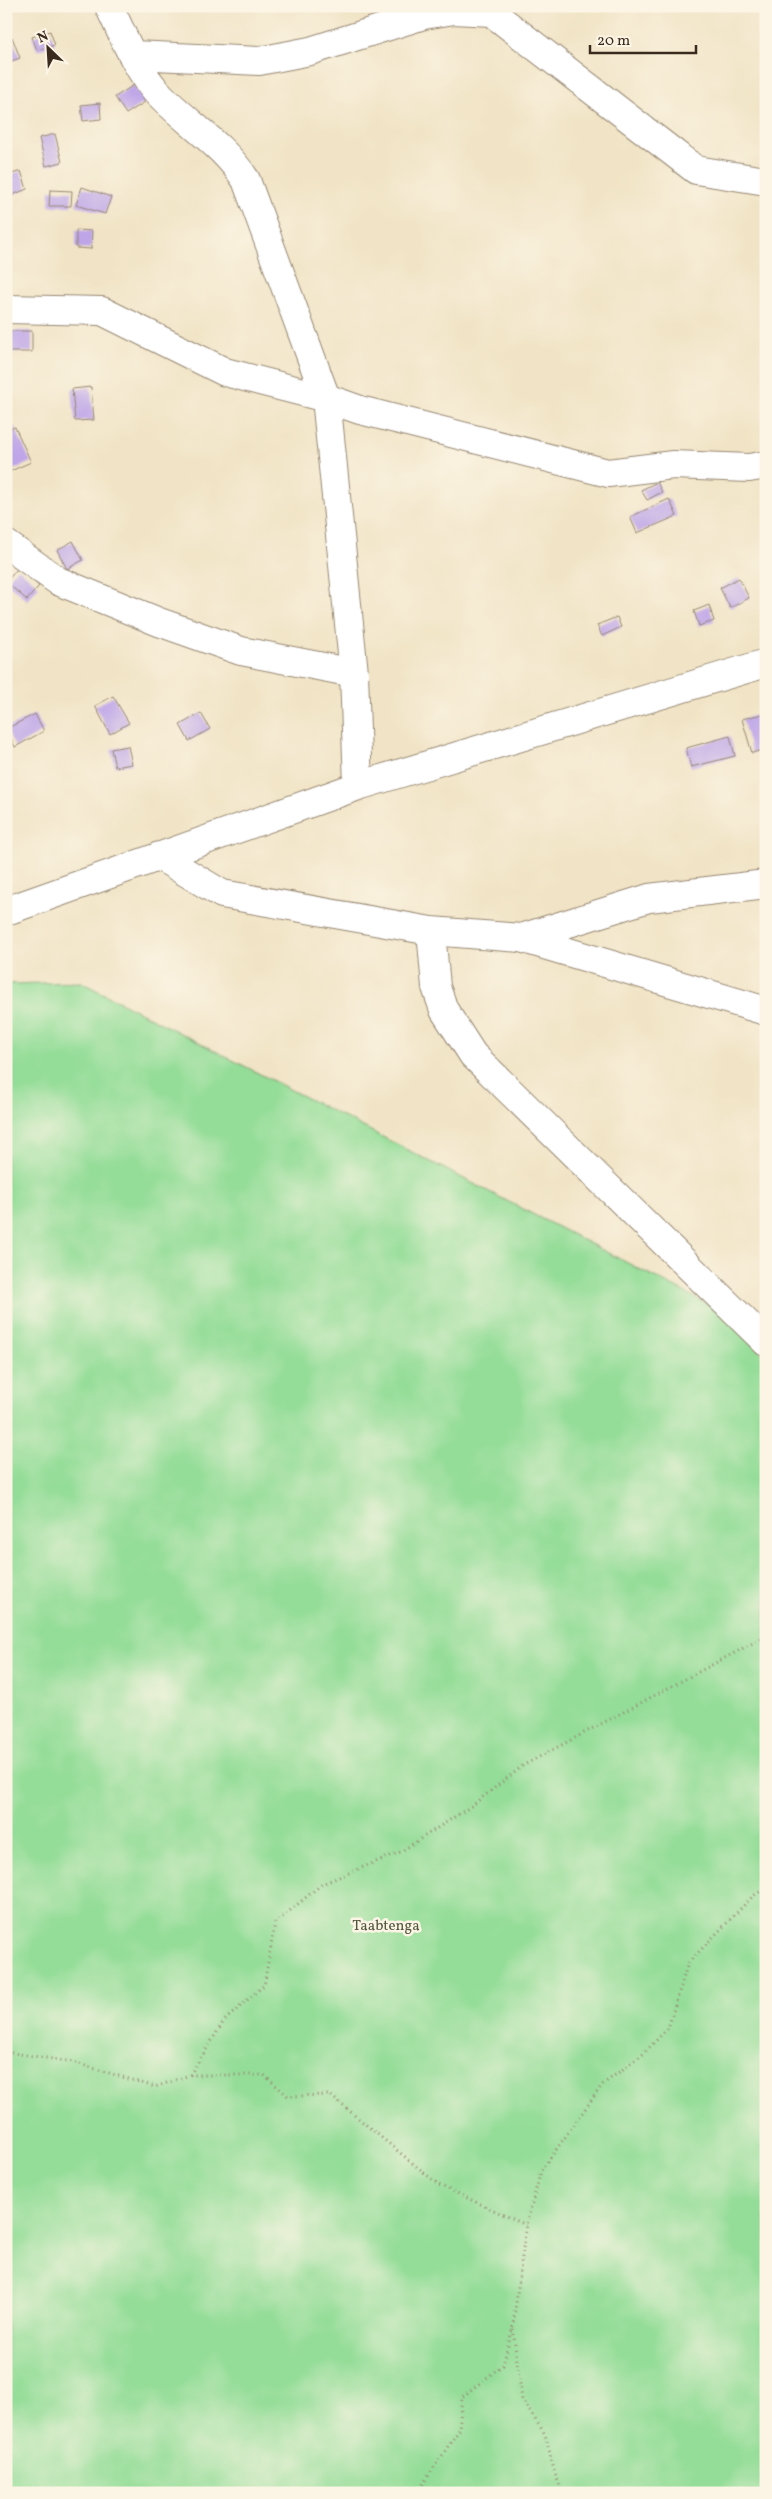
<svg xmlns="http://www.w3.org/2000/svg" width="772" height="2499" font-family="Vollkorn,serif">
<rect width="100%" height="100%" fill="#fcf5e5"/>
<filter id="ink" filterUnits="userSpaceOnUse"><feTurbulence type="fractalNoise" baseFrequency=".02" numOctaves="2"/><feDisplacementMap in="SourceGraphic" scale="10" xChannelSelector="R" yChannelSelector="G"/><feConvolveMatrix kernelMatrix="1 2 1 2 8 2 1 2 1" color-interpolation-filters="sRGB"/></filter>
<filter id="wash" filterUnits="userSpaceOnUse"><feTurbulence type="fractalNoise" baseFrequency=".0096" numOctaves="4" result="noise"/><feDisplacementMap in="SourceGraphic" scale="20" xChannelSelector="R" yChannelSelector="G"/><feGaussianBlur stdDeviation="1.12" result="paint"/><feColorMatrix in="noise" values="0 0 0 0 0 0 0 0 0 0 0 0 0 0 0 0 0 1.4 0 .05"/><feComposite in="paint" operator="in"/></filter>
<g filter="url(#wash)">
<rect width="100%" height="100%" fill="#f1e4c6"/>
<path fill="#94dd98" stroke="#68845b" d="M81,982l640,329 45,47v1135h-760v-1509z"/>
<g id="blocks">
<path fill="#bea5e8" d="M50,31l5,14 -18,5 -5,-13z
M12,37l8,21 -14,5v-24z
M134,85l11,17 -19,12 -11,-17z
M100,103l1,16 -18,2 -2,-16z
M55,134l7,28 -16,4 -7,-28z
M21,171l6,18 -17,7 -4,-9v-11z
M82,187l29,10 -6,17 -29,-9z
M50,190l22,1 -1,15h-22z
M76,230l16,1 -1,18 -15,-1z
M7,331h25v21h-25z
M91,387l3,33 -19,1 -3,-32z
M15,427l16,35 -25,11v-43z
M657,482l5,10 -15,8 -6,-10z
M669,499l8,17 -40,17 -7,-16z
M73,541l10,19 -16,9 -10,-19z
M18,568l21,18 -12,14 -21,-18z
M739,578l10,20 -19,10 -10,-20z
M709,605l5,16 -15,5 -5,-15z
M617,617l4,10 -19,9 -5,-11z
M113,696l16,27 -19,11 -15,-28z
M201,713l9,16 -21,12 -9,-16z
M766,713v36l-14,4 -10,-34z
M35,714l9,17 -29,16 -9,-18z
M730,736l5,20 -44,11 -5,-19z
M128,746l4,18 -17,3 -4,-18z"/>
</g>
</g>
<g filter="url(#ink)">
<use href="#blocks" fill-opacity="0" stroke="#968772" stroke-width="1"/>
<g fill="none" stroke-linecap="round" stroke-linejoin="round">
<g stroke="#968772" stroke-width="30">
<path id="minor" d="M109,6c14,30 29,67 52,90 29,29 63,50 85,84l80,218 34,12 248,63 65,-8 76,3 17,-3
M134,55l125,6 51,-10 114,-36 30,-5 37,2 205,158 70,11
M6,309l96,2 123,61 101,26 28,275 4,113
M6,544l52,37 101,41 82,29 113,22
M159,856l63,38 209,37 90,7 128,-40 117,-14
M6,911l352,-125 408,-123
M431,931l5,56 8,23 29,45 293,287
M521,938l245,73"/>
</g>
<path stroke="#968772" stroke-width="3" stroke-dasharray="1 4" stroke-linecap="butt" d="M6,2052l67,10 82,25 35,-12h74l24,21 42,-1 109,90 87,40
M190,2075l34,-54 40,-36 11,-62 47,-39 78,-32 70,-45 54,-42 242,-129
M513,2329l9,71 23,34 10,40 8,19
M417,2493l42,-63 3,-33 41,-32 10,-39 13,-101 15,-54 61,-86 41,-31 25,-26 20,-65 65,-67 13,-8"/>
<use href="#minor" stroke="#fff" stroke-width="28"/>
</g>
</g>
<g text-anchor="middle" stroke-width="5" stroke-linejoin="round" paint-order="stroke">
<g font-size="15" fill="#51573c" stroke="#fcf5e5">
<text x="386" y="1930">Taabtenga</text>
</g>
</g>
<rect width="772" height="2499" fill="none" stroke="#fcf5e5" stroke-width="25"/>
<g transform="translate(48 48) rotate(335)" stroke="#fcf5e5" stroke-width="4" paint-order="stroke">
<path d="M0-4L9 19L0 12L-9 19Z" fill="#3b2a1e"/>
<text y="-8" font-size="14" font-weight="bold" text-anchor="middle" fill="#3b2a1e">N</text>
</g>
<path d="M590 45v8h106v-8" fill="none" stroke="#3b2a1e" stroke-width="2.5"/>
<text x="597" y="45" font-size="15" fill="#3b2a1e" stroke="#fcf5e5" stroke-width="4" paint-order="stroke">20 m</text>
</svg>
